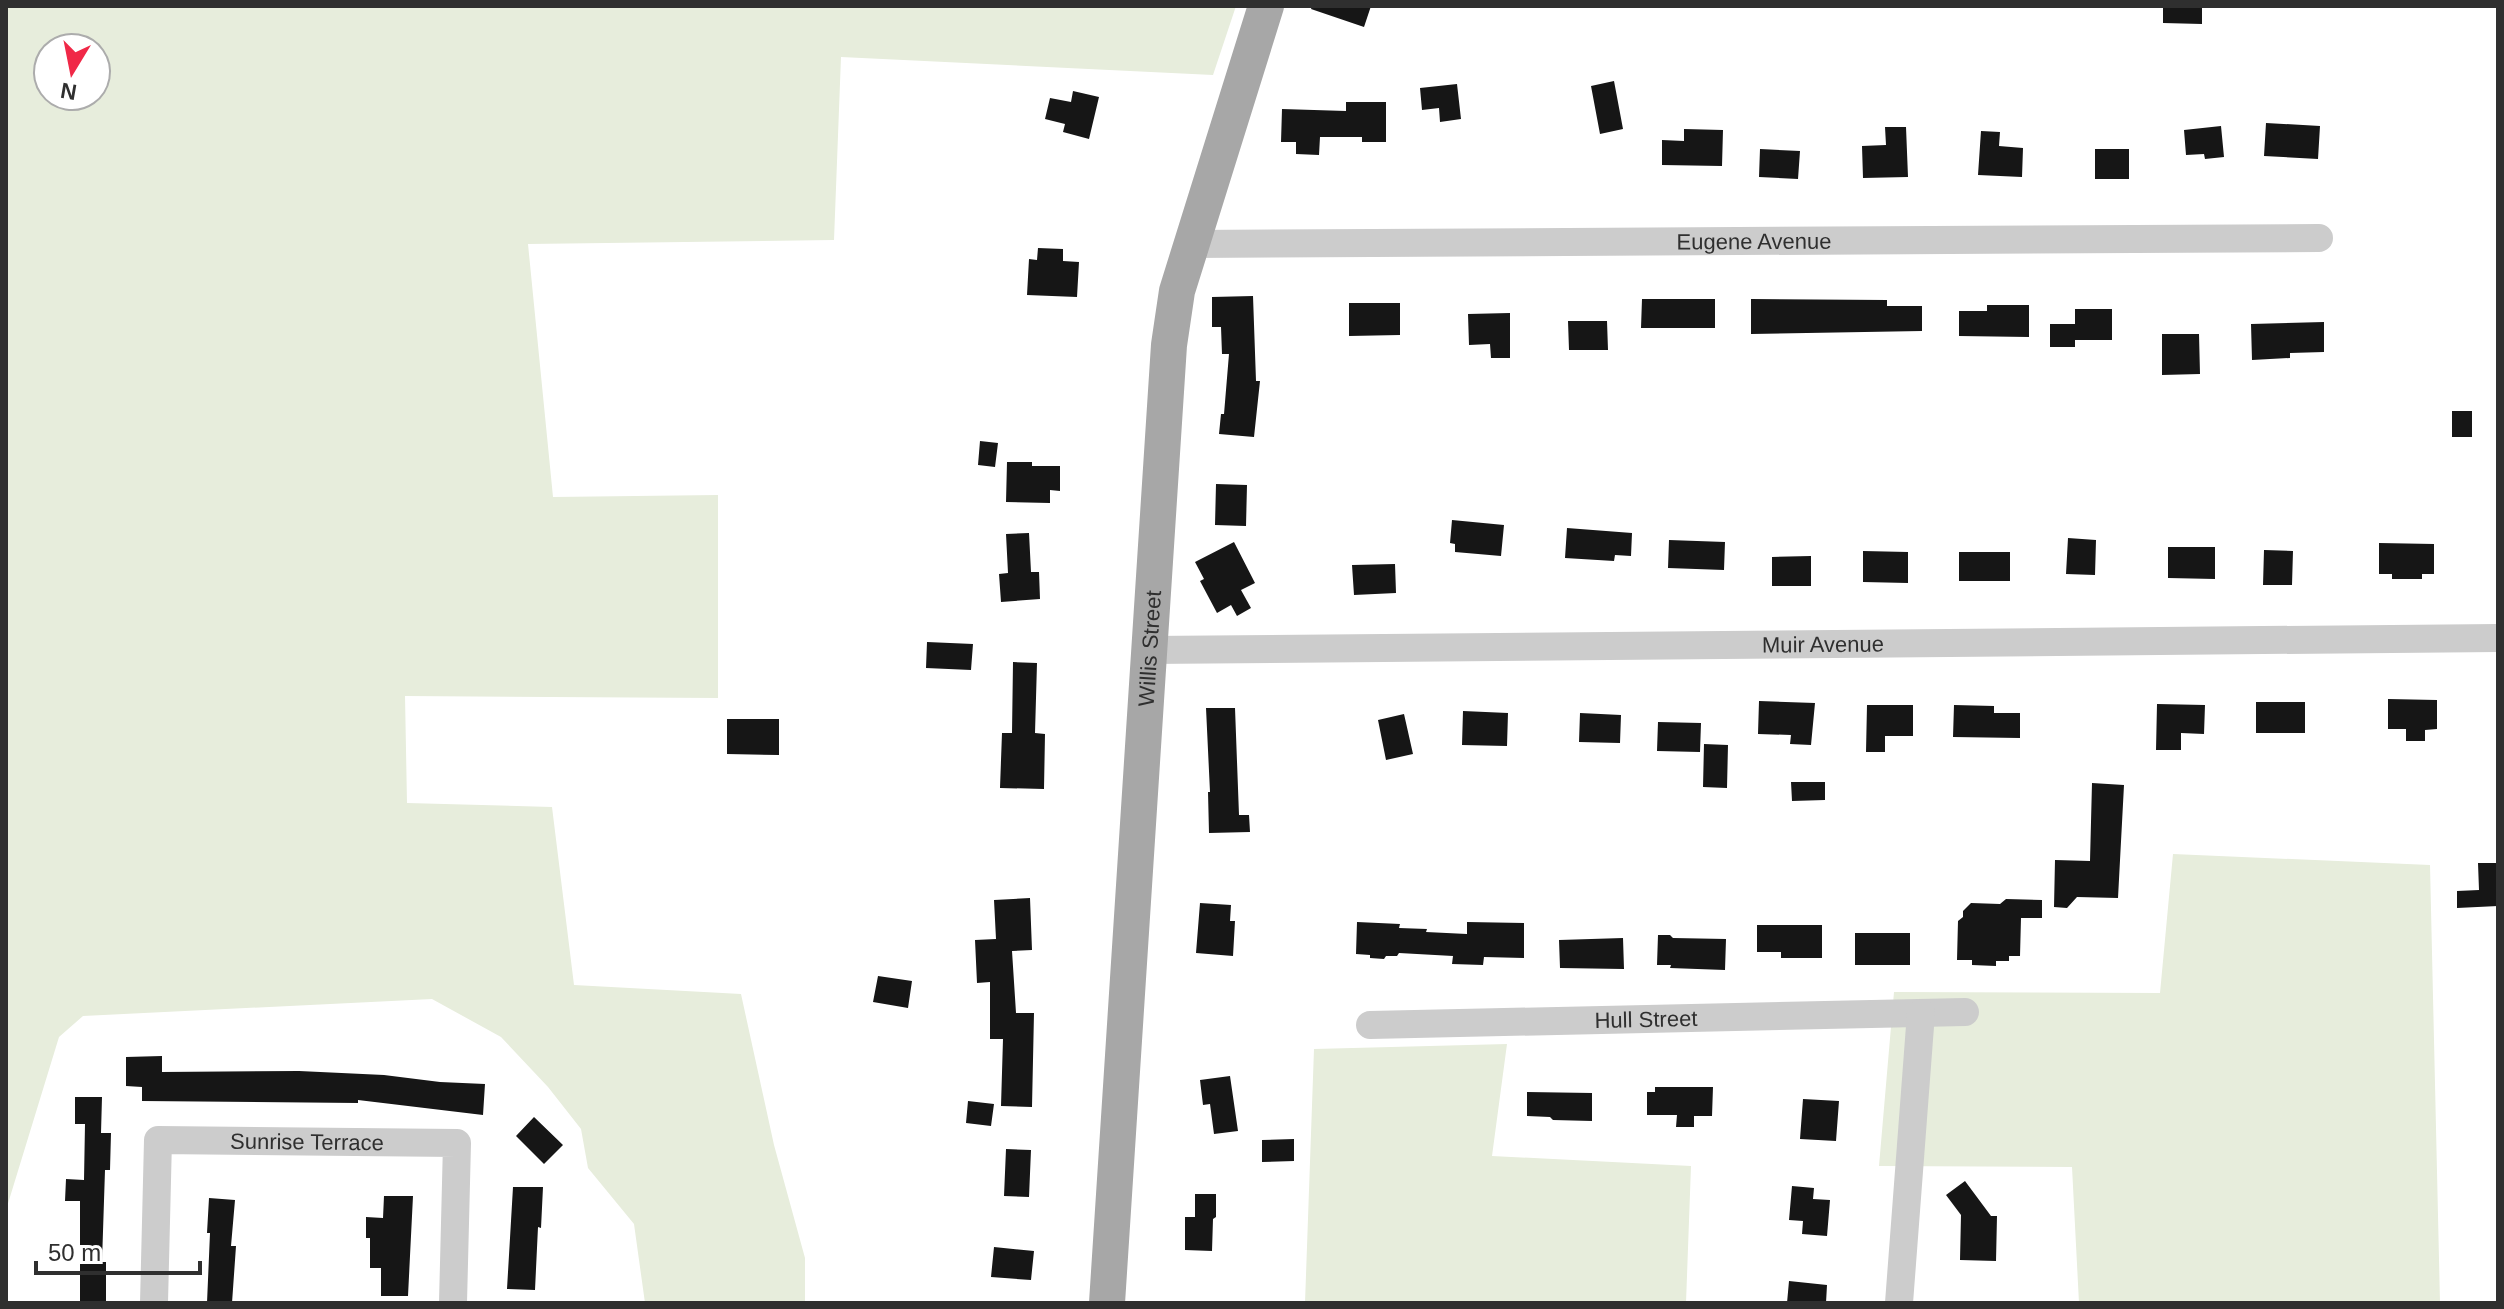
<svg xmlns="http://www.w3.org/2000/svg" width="2504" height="1309" font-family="Helvetica,sans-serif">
<rect width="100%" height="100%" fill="#fff"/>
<path fill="#e7eddc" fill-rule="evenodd" d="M6,6h1230l-23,69 -372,-18 -7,183 -306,4 25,253 165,-2v203l-313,-2 2,107 145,4 22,178 167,9 33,151 31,113v45h-160l-11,-79 -46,-56 -7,-39 -33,-42 -47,-50 -69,-38 -349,17 -24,21 -53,173zM48,48h48v48h-48z
M2173,854l257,11 10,438h-361l-7,-136 -193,-1 15,-174 266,1z
M1507,1044l-15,112 199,10 -5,137h-381l9,-254z"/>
<path fill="#161616" d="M1312,6h59l-7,21 -53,-18z
M2163,6h39v18l-39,-1z
M1614,81l9,48 -23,5 -9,-48z
M1457,84l4,35 -21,3 -1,-14 -17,2 -2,-22z
M1073,91l26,6 -10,42 -26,-7 2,-8 -20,-5 5,-21 21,4z
M1346,102h40v40h-24v-5h-42l-1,18 -23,-1v-12h-15l1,-33 64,2z
M2266,123l54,3 -2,33 -54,-3z
M2221,126l3,31 -19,2 -1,-5 -18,1 -2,-25z
M1885,127h21l2,50 -45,1 -1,-32 24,-1z
M1684,129l39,1 -1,36 -60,-1v-25l22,1z
M1981,131l19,1 -1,14 24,2 -1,29 -44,-2z
M1760,149l40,2 -2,28 -39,-2z
M2095,149h34v30h-34z
M1038,248l25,1v12l16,1 -2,35 -50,-2 2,-36 8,1z
M1253,296l3,85h4l-6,56 -35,-3 2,-20h3l5,-60h-7l-1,-27h-9v-30z
M1642,299h73v29h-74z
M1751,299l136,1v6h35v25l-171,3z
M1349,303h51v32l-51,1z
M1987,305h42v32l-70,-1v-25h28z
M2075,309h37v31h-37z
M1510,313v45h-19l-1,-14 -21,1 -1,-31z
M1568,321h39l1,29h-39z
M2324,322v30l-34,1v5l-38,2 -1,-36z
M2050,324h25v23h-25z
M2162,334h37l1,40 -38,1z
M2452,411h20v26h-20z
M980,441l18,2 -3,24 -17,-2z
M1007,462h25v4h28v25l-10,-1v13l-44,-1z
M1216,484l31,1 -1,41 -31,-1z
M1452,520l52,5 -3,31 -46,-4v-8l-5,-1z
M1567,528l65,5 -1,23 -16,-1 -1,6 -49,-3z
M1029,533l2,39h8l1,27 -39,3 -2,-28 9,-1 -2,-39z
M2068,538l28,2 -1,35 -29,-1z
M1669,540l56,2 -1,28 -56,-2z
M1234,542l21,41 -14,7 10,18 -14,8 -6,-11 -14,8 -17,-32 4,-2 -9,-17z
M2379,543l55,1v30h-12v5h-30v-5h-13z
M2168,547h47v32l-47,-1z
M2264,550l29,1 -1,34h-29z
M1863,551l45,1v31l-45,-1z
M1959,552h51v29h-51z
M1811,556v30h-39v-29z
M1395,564l1,29 -42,2 -2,-30z
M927,642l46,2 -2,26 -45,-2z
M1013,662l24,1 -2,70 10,1 -1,55 -44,-1 2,-55h10z
M2388,699l49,1v29l-12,1v11h-19v-12h-18z
M1759,701l56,2 -4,42 -21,-1 1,-9 -33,-1z
M2256,702h49v31h-49z
M2157,704l48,1 -1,29 -23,-1v17h-25z
M1867,705h46v31h-28v16h-19z
M1954,705l40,1v7h26v25l-67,-1z
M1206,708h29l4,107h10l1,17 -41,1 -1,-41h2z
M1463,711l45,2 -1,33 -45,-1z
M1580,713l41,2 -1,28 -41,-1z
M1404,714l9,40 -27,6 -8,-40z
M727,719h52v36l-52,-1z
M1658,722l43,1 -1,29 -43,-1z
M1704,744l24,1 -1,43 -24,-1z
M1791,782h34v18l-33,1z
M2092,783l32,2 -6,113 -41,-1 -10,11 -13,-1 1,-47 35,1z
M2478,863h20v43l-41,2v-17l22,-1z
M1030,898l2,52 -20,1 4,62h18l-2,94 -31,-1 2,-67h-13v-57l-13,1 -2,-43 21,-1 -2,-39z
M2006,899l36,1v18h-21l-1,38h-11v5h-13v5l-24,-1v-5h-15l1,-39 5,-4v-6l8,-8 29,1z
M1200,903l31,2 -1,16h5l-2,35 -37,-3z
M1357,922l43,2 -1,4 28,1 -1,3 41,2v-12l57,1v35l-40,-1 -1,8 -31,-1 1,-8 -54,-3 -2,3h-11l-2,3 -14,-1v-3l-14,-1z
M1757,925h65v33h-41v-6h-24z
M1855,933h55v32h-55z
M1658,935h12l3,3 53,1 -1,31 -55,-2 1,-3h-14z
M1623,938l1,31 -64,-1 -1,-28z
M878,976l34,5 -4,27 -35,-6z
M162,1056v16l137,-1 85,4 56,7 45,2 -2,31 -125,-15v3l-216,-2v-14l-16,-1v-29z
M1230,1076l8,55 -24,3 -4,-30 -7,1 -3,-25z
M1655,1087h58l-1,29h-18v11h-18l1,-12h-30v-23h8z
M1527,1092l65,1v28l-39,-1 -3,-3 -23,-1z
M75,1097h27l-1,36h10l-1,37h-5l-3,92h4v40h-26v-101h-15l1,-22 18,1 1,-56h-10z
M1803,1099l36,2 -3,40 -36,-2z
M968,1101l26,3 -3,22 -25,-3z
M534,1117l29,28 -19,19 -28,-28z
M1294,1139v22l-32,1v-22z
M1006,1149l25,1 -2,47 -25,-1z
M1965,1181l26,35h6l-1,45 -36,-1 1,-45 -15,-20z
M1792,1186l22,2 -1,11 17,1 -3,36 -25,-2 1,-13 -14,-1z
M513,1187h30l-2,41 -3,-1 -3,63 -28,-1z
M1195,1194h21v23l-3,2 -1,32 -27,-1v-33h10z
M384,1196h29l-5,100h-27v-28h-11v-30h-4v-21l17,1z
M209,1198l26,2 -4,46h5l-4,57h-25l3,-70h-3z
M994,1247l40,4 -3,29 -40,-3z
M1789,1281l38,4 -1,18h-39z"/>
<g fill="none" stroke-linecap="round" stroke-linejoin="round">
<g stroke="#ccc" stroke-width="28">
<path id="s1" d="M1190,244l1129,-6"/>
<path id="s2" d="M1149,650l1349,-12"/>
<path id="s3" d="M1370,1025l595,-13"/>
<path id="s4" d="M154,1303l4,-163 299,3 -4,160"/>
<path d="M1899,1303l22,-290"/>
</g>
<path stroke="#a7a7a7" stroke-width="36" id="s5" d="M1107,1303l62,-958 8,-54 89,-285"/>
</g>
<g text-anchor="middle" stroke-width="8" stroke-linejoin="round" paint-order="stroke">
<g font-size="22" fill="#2f2f2f" stroke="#fff">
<text dy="8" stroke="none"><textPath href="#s1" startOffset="564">Eugene Avenue</textPath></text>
<text dy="8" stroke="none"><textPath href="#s2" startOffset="674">Muir Avenue</textPath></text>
<text dy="8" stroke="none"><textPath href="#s5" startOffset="656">Willis Street</textPath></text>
<text dy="8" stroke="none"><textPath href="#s3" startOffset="276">Hull Street</textPath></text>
<text dy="8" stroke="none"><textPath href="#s4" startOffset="312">Sunrise Terrace</textPath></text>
</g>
</g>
<rect width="2504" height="1309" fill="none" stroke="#2f2f2f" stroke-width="16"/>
<g transform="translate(72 72) rotate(190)"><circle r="38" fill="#ffffff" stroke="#acacac" stroke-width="2"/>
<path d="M0-6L14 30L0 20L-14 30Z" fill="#f02847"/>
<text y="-12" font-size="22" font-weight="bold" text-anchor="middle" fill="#2f2f2f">N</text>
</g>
<path d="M36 1261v12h164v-12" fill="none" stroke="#2f2f2f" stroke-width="4"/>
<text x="48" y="1261" font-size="24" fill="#2f2f2f" stroke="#ffffff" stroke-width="6" paint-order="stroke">50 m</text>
</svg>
